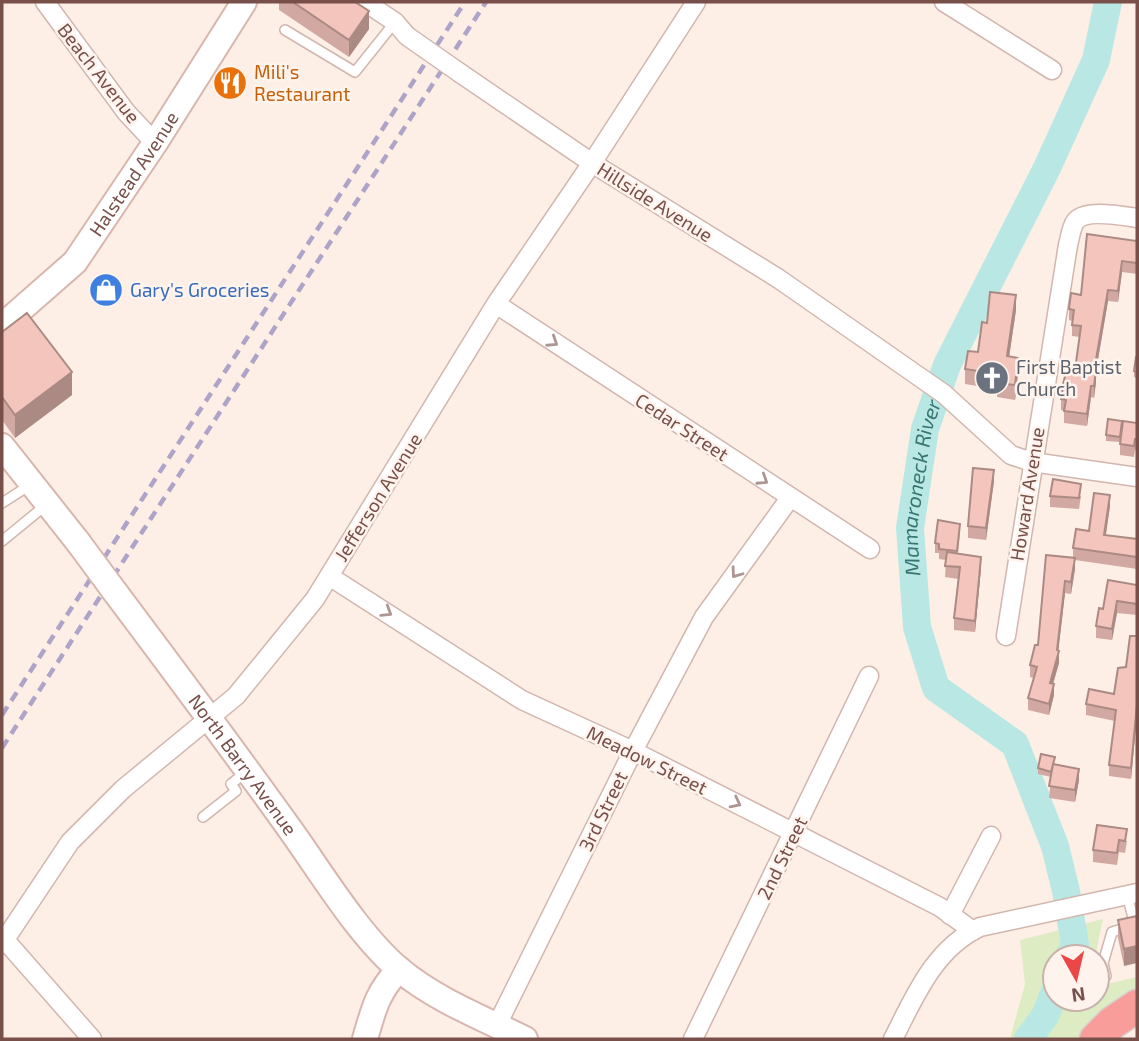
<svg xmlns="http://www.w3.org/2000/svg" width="1139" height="1041" font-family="'Exo 2',sans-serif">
<rect width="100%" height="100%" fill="#fdefe6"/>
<path fill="#ddecc3" d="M1103,919l-8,38h-40v42h42v-31l5,17 35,-8v19l-53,43h-74l15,-55 -5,-44z"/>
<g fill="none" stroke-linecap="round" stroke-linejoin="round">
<g stroke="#b9e8e4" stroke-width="28">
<path id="s1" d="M1069,957l6,-13 -9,-53 -11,-45 -40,-102 -79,-56 -19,-61 -7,-99 15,-99 22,-64 100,-197 49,-108 12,-58"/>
<path d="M1028,1039l17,-23 10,-25"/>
</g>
<g stroke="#d2b6ae" stroke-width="12">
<path id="lane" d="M285,30l70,42 40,-50
M2,503l28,-18
M2,541l44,-36
M203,817l33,-26 -5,-7 15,-12
M1106,976l-3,-13 9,-31 23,-7 -8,-30"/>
</g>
<g stroke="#d2b6ae" stroke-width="21">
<path id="street" d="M45,2l81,110 29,31
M365,2l30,20 12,14
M944,2l108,68
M460,73l132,90 187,116 165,115 67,61 21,7 105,15
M496,304l374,245
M329,576l193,124 111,51 307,156 33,24
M1006,636l62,-391c2,-7 3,-17 7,-23 9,-14 48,-6 62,-4
M950,915l41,-79
M5,940l87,99
M2,944l68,-102 53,-53 113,-93 79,-97 181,-295 96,-141 104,-161
M497,1025l136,-274 71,-134 86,-119
M693,1039l176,-363
M893,1039c22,-43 41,-90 87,-112l157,-34"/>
</g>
<g stroke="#d8b6ad" stroke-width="28">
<g id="secondary">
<path id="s2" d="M2,326l73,-64 80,-119 89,-141"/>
<path d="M2,446l76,96"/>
<path id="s3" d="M115,592c60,80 119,159 177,240 30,42 68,105 108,138 36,30 83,48 125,69"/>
<path d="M365,1039c9,-31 12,-46 34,-70"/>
</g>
</g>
<g stroke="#d9cecc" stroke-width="35">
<path id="highway" d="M1096,1039l16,-16 25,-17"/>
</g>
<use href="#lane" stroke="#fff" stroke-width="9"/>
<use href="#street" stroke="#fff" stroke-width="18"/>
<use href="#secondary" stroke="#fff" stroke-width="24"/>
<use href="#highway" stroke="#f99d9b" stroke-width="32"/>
<path stroke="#aea3c8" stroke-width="4.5" stroke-dasharray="10 7" stroke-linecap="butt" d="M2,715l463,-713
M2,748l484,-746"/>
<g stroke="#d2b6ae" stroke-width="21" stroke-linecap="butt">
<path id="street-bridge" d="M407,36l53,37"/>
</g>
<g stroke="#d8b6ad" stroke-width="28" stroke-linecap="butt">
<path id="secondary-bridge" d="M78,542l37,50"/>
</g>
<use href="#street-bridge" stroke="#fff" stroke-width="18"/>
<use href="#secondary-bridge" stroke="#fff" stroke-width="24"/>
</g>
<path fill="#d2a9a2" d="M279,2h76l14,27 -20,28 -70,-47z
M1137,241v33l-15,-2 -4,30 -10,-1 -12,70v11l-2,16 -3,-1 -4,29 -23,-3v-12l-3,-1v-11l14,-29 5,-33 -8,-1v-15l-3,-1v-11l12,-14z
M1016,310l-7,47 9,16 -3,27 -18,-3v-8l-32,-5v-15l13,-17 9,-29z
M2,332l70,63 -57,43 -13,-18z
M1137,357v21l-3,-1v-6z
M1137,423v27h-2l-1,7 -14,-2v-13l-14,-1v-6z
M994,481l-8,59 -18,-2v-12z
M1050,496h31l-2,13 -29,-2z
M1110,506l-4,29 31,4v30l-62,-9v9l-4,25 -6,-1 -7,58 1,12 -6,21 1,11 -5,20 -21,-5v-12l6,-20 -4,-1v-12l43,-108v-9z
M960,533l-2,21 23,14 -6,64 -21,-2v-12l4,-39 -13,-2 1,-17 -7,-1v-6h-4v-10z
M1137,585v30l-20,-2 -5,27 -16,-2v-12l7,-17z
M1137,636v79l-6,64 -22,-3v-11l6,-44 -29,-6v-11l28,-10z
M1055,765l24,15 -4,22 -26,-4 2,-21 -13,-3v-6z
M1097,825l30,16 -2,12 -6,-1 -2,13 -24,-3v-12z
M1137,916l-13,50 -6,-28v-18z"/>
<path fill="#ab8a84" d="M369,11v18l-20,28v-17z
M1122,261v11l-4,30v-11z
M1108,290v11l-12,70v11l-2,16v-27z
M1016,295v15l-9,61v-15z
M1018,358v15l-3,27v-15z
M72,372v23l-57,43v-23z
M1091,386v11l-4,29v-12z
M994,470v11l-8,59v-12z
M1110,495v11l-6,40v-11z
M981,557v11l-6,64v-11z
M1075,558v11l-4,25v-12z
M1065,581v12l-7,61 1,-3v12l-9,31v-11l7,-33z
M1117,601v12l-5,27v-11z
M1054,684v11l-5,20v-11z
M1137,704v11l-6,64v-11z
M1079,769v11l-4,22v-12z
M1137,946v17l-13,3v-17z"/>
<path fill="#f4c5bc" stroke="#ab8a84" stroke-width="2" d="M293,2h62l14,9 -20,29z
M1087,234l50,7v22l-15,-2 -4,30 -10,-1 -14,81h2l-2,15h-3l-4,28 -23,-3 2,-11 -5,-1 2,-15 4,-15 8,1 6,-44 -9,-1 2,-15 -5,-1 2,-16 10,2z
M990,292l26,3 -9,61 11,2 -3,27 -18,-2 1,-9 -33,-5 3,-18 10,1 4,-30 5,1z
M27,313l45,59 -57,43 -13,-18v-65z
M1136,357h1v15l-3,-1z
M1108,419l14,2 -2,16 -14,-2z
M1123,421l14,2v16h-2l-1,7 -14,-2z
M973,468l21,2 -8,58 -18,-2z
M1053,479l28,5 -2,14 -29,-2z
M1094,493l16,2 -6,40 33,4v18l-64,-9 3,-19 13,2z
M938,520l22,4 -3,27 -18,-2v-5l-4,-1z
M947,552l34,5 -6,64 -21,-3 6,-51 -15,-1z
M1046,555l29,3 -4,24 -6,-1 -8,69 2,1 -9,32 4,1 -5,20 -21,-6 9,-31 -7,-2 5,-20h3z
M1108,580l29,5v19l-20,-3 -5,28 -16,-3 3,-18 4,1z
M1130,636h7v68l-6,64 -22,-3 7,-55 -30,-6 3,-15 25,5 4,-26 8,-1z
M1041,754l14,3 -4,15 -13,-4z
M1053,764l26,5 -4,21 -26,-4z
M1097,825l30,4 -2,12 -6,-1 -2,13 -24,-3z
M1137,916v30l-13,3 -6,-29z"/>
<defs><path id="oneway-chevron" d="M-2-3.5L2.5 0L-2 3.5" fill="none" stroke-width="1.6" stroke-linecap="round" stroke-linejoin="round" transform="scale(1.75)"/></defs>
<g stroke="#ae9592">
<use href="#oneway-chevron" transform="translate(553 342) rotate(33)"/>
<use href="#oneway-chevron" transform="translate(763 480) rotate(33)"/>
<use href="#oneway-chevron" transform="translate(736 573) rotate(126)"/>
<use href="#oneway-chevron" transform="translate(387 612) rotate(32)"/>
<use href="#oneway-chevron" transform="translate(736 803) rotate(27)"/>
</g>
<defs>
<g id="restaurant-disc" transform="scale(1.75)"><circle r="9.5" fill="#e8710a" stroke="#fff4ed"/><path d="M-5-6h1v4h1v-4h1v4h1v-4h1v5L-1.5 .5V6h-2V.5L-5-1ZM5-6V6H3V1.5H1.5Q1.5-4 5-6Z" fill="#fff"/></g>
<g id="shop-disc" transform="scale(1.75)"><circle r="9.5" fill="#3f7fe0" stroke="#fff4ed"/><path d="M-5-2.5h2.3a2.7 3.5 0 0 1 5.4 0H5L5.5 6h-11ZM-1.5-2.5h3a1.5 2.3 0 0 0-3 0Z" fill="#fff"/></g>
<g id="church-disc" transform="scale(1.75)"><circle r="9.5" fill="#6b7280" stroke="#fff4ed"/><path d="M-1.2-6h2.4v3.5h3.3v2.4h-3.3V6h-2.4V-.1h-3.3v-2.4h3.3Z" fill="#fff"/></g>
</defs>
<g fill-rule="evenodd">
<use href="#restaurant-disc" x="230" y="83"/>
<use href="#shop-disc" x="106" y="290"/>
<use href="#church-disc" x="992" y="378"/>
</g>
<g text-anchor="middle" stroke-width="5" stroke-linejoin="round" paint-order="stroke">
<g font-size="19" fill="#c56008" stroke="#fff4ed" text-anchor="start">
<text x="254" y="79">Mili's<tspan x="254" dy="22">Restaurant</tspan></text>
</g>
<g font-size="19" fill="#784f49" stroke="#fff4ed">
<text transform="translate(99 73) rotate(52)" y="7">Beach Avenue</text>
<text dy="7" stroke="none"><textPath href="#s2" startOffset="203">Halstead Avenue</textPath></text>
<text transform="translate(655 202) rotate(32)" y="7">Hillside Avenue</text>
<text transform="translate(682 427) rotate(33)" y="7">Cedar Street</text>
<text transform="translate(1027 494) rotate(-81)" y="7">Howard Avenue</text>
<text transform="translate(378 497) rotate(-58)" y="7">Jefferson Avenue</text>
<text transform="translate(647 760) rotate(26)" y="7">Meadow Street</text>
<text dy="7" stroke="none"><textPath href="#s3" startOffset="215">North Barry Avenue</textPath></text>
<text transform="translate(603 811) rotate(-64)" y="7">3rd Street</text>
<text transform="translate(782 858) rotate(-64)" y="7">2nd Street</text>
</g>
<g font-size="19" fill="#366cbe" stroke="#fff4ed" text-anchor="start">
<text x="130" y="297">Gary's Groceries</text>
</g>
<g font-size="19" fill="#5b616d" stroke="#fff4ed" text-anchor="start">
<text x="1016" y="374">First Baptist<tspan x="1016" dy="22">Church</tspan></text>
</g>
<g font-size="21" font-style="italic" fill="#397672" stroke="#fff4ed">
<text dy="7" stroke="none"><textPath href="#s1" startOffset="525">Mamaroneck River</textPath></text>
</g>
</g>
<rect width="1139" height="1041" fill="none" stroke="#784f49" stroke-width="7"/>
<g transform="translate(1076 978) rotate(172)"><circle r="33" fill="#fff4ed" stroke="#c9b2ab" stroke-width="2"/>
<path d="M0-5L12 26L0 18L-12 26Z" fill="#eb4749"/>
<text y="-10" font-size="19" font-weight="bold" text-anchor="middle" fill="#784f49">N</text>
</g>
</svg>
